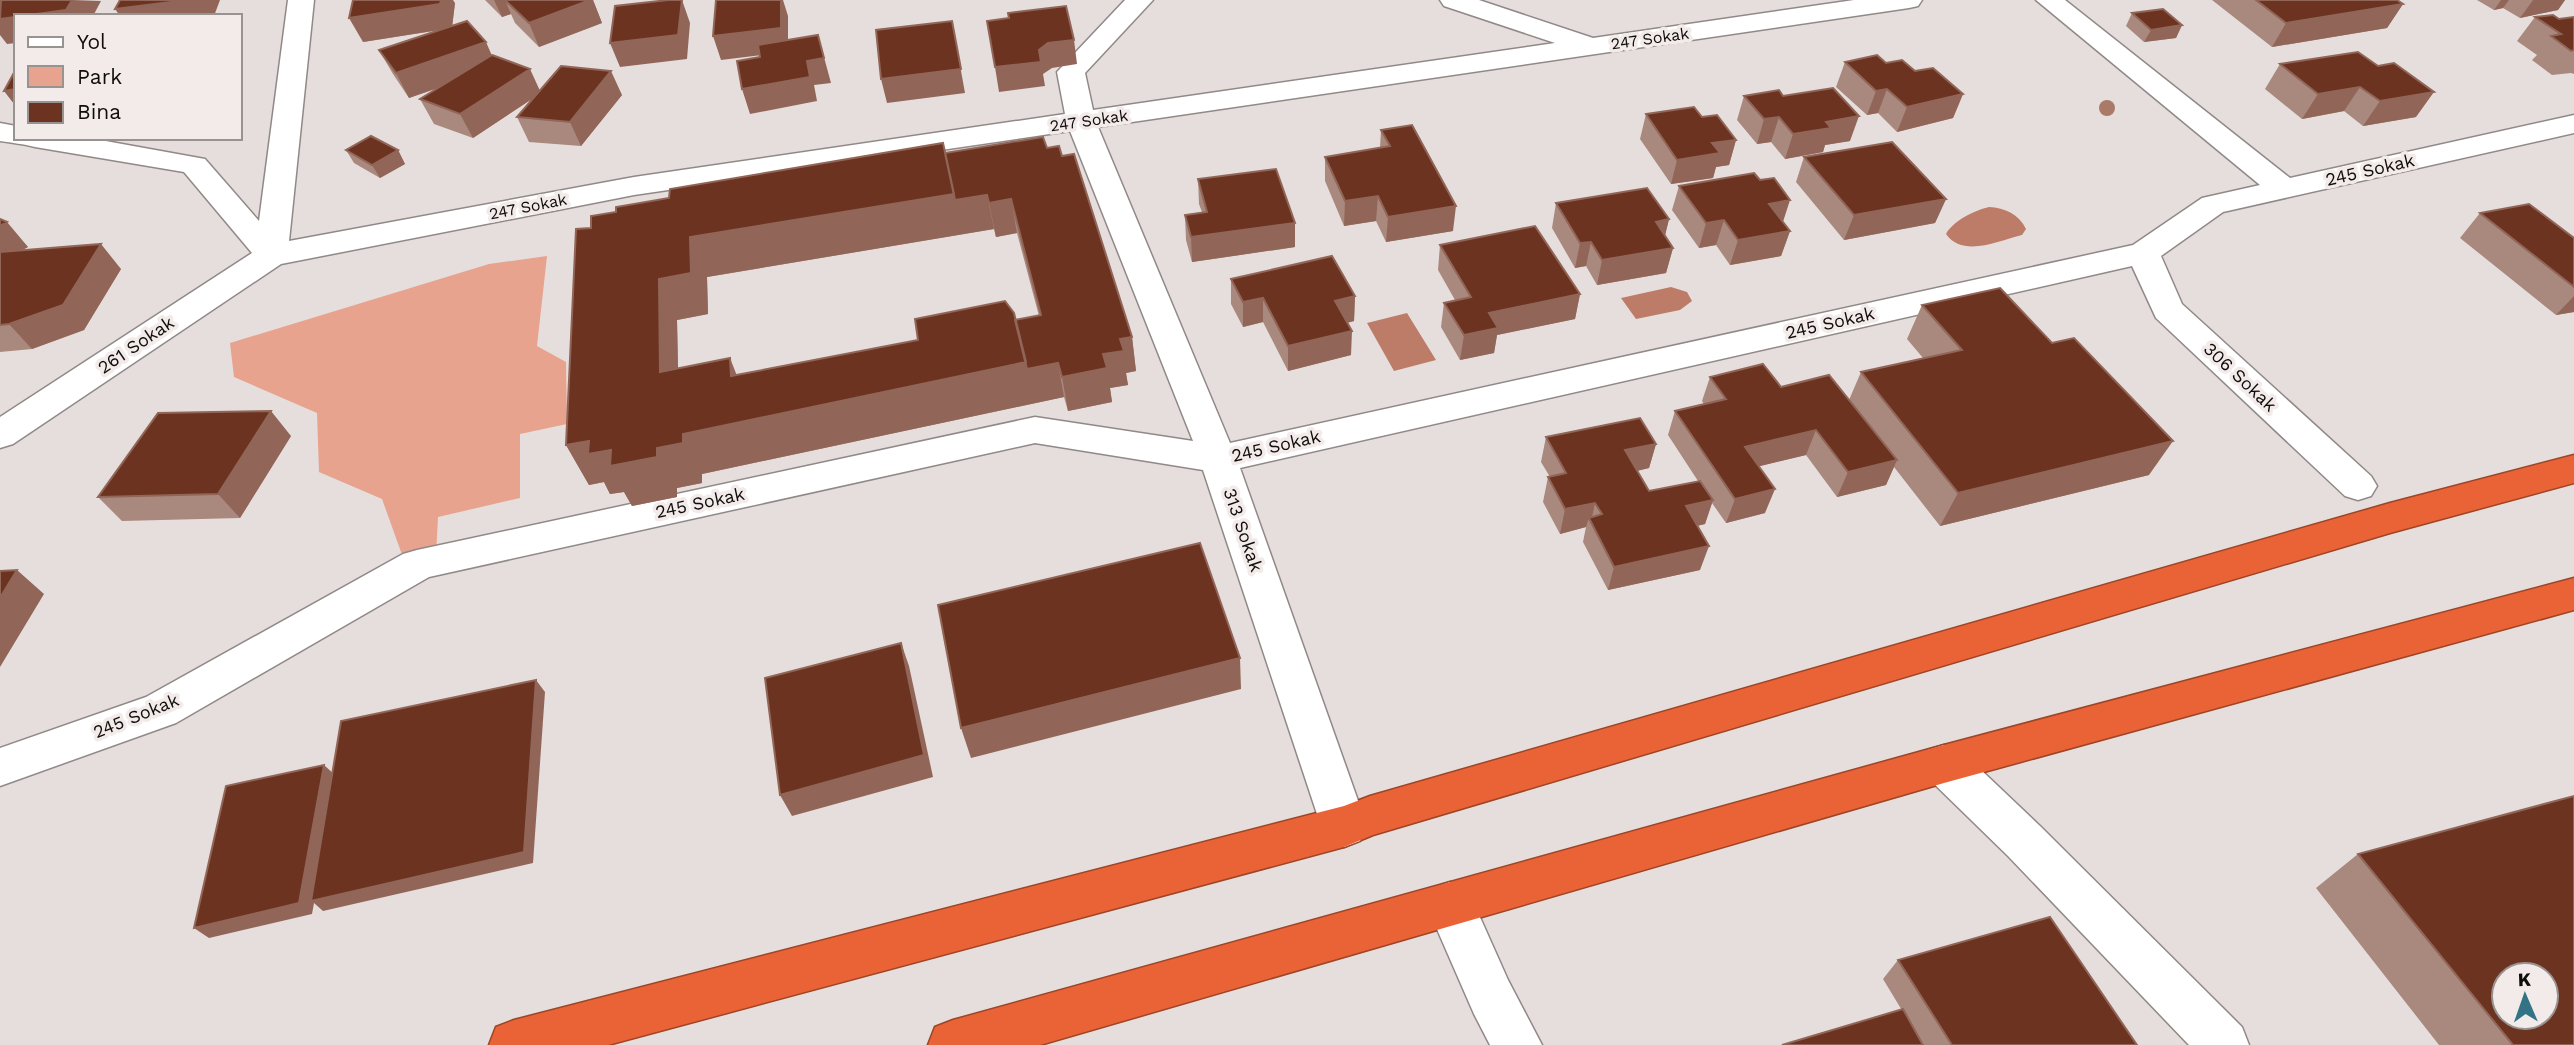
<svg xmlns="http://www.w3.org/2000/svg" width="2574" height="1045" font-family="'Work Sans',sans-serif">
<rect width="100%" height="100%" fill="#e6dedc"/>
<path fill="#e7a38e" d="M547,256l-10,90 29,16 1,62 -47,10v64l-82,19 -2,39 -31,7 -23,-64 -63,-27 -2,-59 -83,-36 -4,-34 259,-79z"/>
<path fill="#bd7c68" d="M1989,207c16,1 30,7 37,22l-4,6c-24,6 -59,23 -76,-1 7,-13 29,-24 43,-27z
M1671,287l16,5 5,9 -12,9 -44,9 -15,-21z
M1407,313l29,47 -42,11 -27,-48z"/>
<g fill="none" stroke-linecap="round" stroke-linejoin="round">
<g stroke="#908987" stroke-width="3">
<path id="minor" d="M288,0h26l-25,241 345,-64 431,-63 -8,-42 68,-72h28l-68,73 8,37 462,-67 -111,-37 -4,-6h39l114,38 261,-38h68l-4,6 -9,2 -811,119 132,316 903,-198 69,-47 58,-13 -224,-185h29l225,178 284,-63v18l-351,79 -62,44 21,48 189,172 6,10 -6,10 -13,4 -13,-4 -189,-178 -24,-52 -892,202 127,358 -7,15 -16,6 -16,-6 -7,-15 -118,-356 -168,-27 -606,134 -253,146 -176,63v-38l146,-51 257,-143 14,-4 618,-133 158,24 -123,-310 -436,64 -353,69 -268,180 -13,4v-31l252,-164 -68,-81 -149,-25c-12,-3 -22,-4 -35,-6v-18l16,3v12h73l116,21 54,62z
M1944,745l16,5 80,76 202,201 7,18h-60l-181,-189 -80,-78 -6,-14 6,-14z
M1450,882l17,6 41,92 34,65h-52l-16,-31 -48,-110 7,-16z"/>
</g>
<g stroke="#9d4527" stroke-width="3">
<path id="highway" d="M2574,455v28l-184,50 -1017,302 -29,12 -736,198h-119l7,-18 18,-7 830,-214 26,-10 1020,-293z
M2574,578v32l-630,173 -904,262h-112l7,-18 18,-7 991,-275z"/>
</g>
<use href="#minor" fill="#fff" fill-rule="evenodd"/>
<use href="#highway" fill="#e96336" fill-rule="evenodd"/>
</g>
<circle fill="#a97a68" cx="2107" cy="108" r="8"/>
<path fill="#a9887e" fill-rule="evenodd" d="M485,0h108l9,23 -63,24 -24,-24 -4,-9 -9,3z
M2212,0h185l6,4 -16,24 -115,19z
M2477,0h88l-7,10 -38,8 -17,-10 -9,2z
M455,3l-3,23 88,64 82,5 -41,51 -52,-4 -12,-25 15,-18 -59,39 -39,-14 -14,-25 21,-12 -32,11 -16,-24 -14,-24 60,-20 -76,12z
M2132,13l50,12 -6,13 -32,4 -18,-16z
M2535,17l24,2 15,-2v57l-3,-1 -19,2 -20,-15 5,-5 -20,-14z
M2358,52l58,65 -53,9 -19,-15 -42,8 -37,-30 15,-25z
M1845,62l41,1 29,8 48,23 -10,24 -56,14 -19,-19 -11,2 -31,-28z
M1744,96h39l67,45 -25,4 -2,7 -38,7 -14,-17 -14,2 -20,-24z
M1646,114l56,3 34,23 -7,25 -13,2 -3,11 -42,6 -31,-45z
M1381,130l72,101 -67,11 -10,-21 -32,5 -19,-45v-24l55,-9z
M1047,148l15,8 70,181 4,34 -10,2 2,12 -18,3 2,14 -44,9 -4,-14 -362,77v9l-25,5v9l-45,9 -8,-14 -14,2 -6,-12 -15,3 -23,-40 25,-217 355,-68zM994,229l2,8 21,-4 22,83 -121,24 -182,35 -58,-7 -1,-48 31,-6 -1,-37z
M346,150h52l7,14 -25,14 -26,-15z
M1804,157l142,42 -11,24 -91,17 -48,-58z
M1198,179l97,44v24l-103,15 -6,-22 -1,-25 17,-3 -3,-8z
M1679,186l104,36 7,9 -9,25 -51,9 -14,-20 -17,3 -27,-38z
M1556,203l113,16 -4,16 8,13 -7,25 -69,12 -11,-19 -11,2 -23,-40z
M2480,213l94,25v74l-18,3 -96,-77z
M0,219l28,28 -6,3 99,19 -37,61 -52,19 -32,3z
M1440,245l140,49 -5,25 -78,16 -3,18 -34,7 -19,-33 3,-24 11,-3 -17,-30z
M1231,279l124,17 -1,25 -7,2 4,32 -63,16 -25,-49 -20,5 -12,-23z
M1922,305l227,170 -209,51 -46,-59 -8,18 -49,12 -31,-42 -47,11 6,47 -39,10 -14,-20 -7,21 -8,2 3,44 -92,20 -25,-48 3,-15 -26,7 -17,-32 5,-25h2l-9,-15 5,-25 110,7 -7,24 -12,3 12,20 49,-10 -30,-46 7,-24 29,-7 -2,-3 8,-24 71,10 68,13 12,-28 62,-14 -16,-19z
M291,436l-51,82 -118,3 -24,-24z
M2358,854l216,191h-135l-123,-157z
M1898,960l239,85h-214l-40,-66z"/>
<path fill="#916658" d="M72,0l29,1 -8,15h-71z
M187,0h33l-6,16h-94l-5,-7z
M441,0h12l2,3 -3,25 -89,14 -14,-24z
M494,0h11l6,14 -9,3z
M590,0h3l9,23 -63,24 -10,-24z
M682,0l8,23 -3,36 -67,8 -10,-24z
M781,0h2l5,16v36l-67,8 -8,-24z
M2501,0h8l-6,8 -9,2z
M2533,0h32l-7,10 -38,8z
M2403,4l-16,24 -115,19 14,-24z
M16,17v26l-9,1 -7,-9v-16z
M952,21l13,72 -78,10 -6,-24z
M2182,25l-6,13 -32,4 7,-12z
M818,35l13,48 -17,2 3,16 -67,13 -8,-25 65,-28z
M1074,40l3,24 -25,4 -9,6 2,12 -46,6 -4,-25 44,-17 9,-7z
M486,42l11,25 -88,31 -13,-25z
M530,69l11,24 -68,45 -13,-24z
M611,71l11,24 -41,51 -11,-24z
M2360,87l-16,24 -42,8 16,-25z
M16,89v15h-2l-10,-13z
M1887,89l-9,24 -11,2 9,-24z
M2434,92l-18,25 -53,9 17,-25z
M1963,94l-10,24 -56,14 10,-25z
M1859,116l-9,25 -25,4 -2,7 -38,7 8,-25 33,-12z
M1779,117l-8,25 -14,2 7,-25z
M1736,140l-7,25 -13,2 -3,11 -42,6 6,-24 35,-17z
M398,150l7,14 -25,14 -8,-13z
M954,194l33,1 7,34 -287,48 1,37 -31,6 2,92 -19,-40 -1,-93 31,-42z
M1378,196l-2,25 -32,5 1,-25z
M1011,199l6,34 -21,4 -7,-34z
M1946,199l-11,24 -91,17 10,-25z
M1790,200l-8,25 -13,-21z
M1456,206l-3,25 -67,11 2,-25z
M1669,219l-6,25 -7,-22z
M1724,220l-8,25 -17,3 7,-25z
M7,222l21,25 -28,15v-36z
M1295,223v24l-103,15 -1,-25z
M1790,231l-9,25 -51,9 8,-25z
M1591,242l-5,24 -11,2 5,-25z
M101,244l20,25 -37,61 -52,19 -23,-25z
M1673,248l-7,25 -69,12 5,-25z
M1580,294l-5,25 -78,16 -3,18 -34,7 4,-25 25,-22z
M1355,296l-1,25 -20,5 1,-25z
M2574,296v16l-18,3z
M1263,298v24l-20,5v-25z
M1352,331l-1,24 -63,16v-25z
M1132,337l4,34 -10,2 2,12 -18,3 2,14 -44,9 -6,-34 58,-38z
M730,358l16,41 -15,-23z
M1026,362l32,1 6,34 -362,77v9l-25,5v9l-45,9 -8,-14 -14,2 -6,-12 -15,3 -23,-40 23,-4 22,9 46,-2 26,-14z
M271,411l20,25 -51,82 -22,-24z
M1816,430l-10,25 -70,17 9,-25z
M2173,441l-24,34 -209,51 18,-33z
M1656,444l-7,24 -30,7 6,-25z
M1897,460l-11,25 -49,12 11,-25z
M1775,489l-10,24 -39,10 9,-24z
M1713,500l-8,24 -27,6 8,-24z
M1595,503l-4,19 -2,-4 -3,9 -26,7 5,-25z
M1709,546l-9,24 -92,20 6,-23z
M17,570l27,24 -44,73v-69z
M901,643l8,23 24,111 -141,39 -12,-21z
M1240,658l1,31 -270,69 -10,-30z
M536,680l9,12 -12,171 -210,48 -9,-8 -2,11 -103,24 -15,-10 130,-163 12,11z"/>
<path fill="#6c3320" stroke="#916658" stroke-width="2" fill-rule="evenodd" d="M1,0h71l-6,10 -66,9z
M120,0h67l-72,9z
M353,0h88l-1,4 -91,14z
M505,0h85l-61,23z
M668,0h14l-4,35 -68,8 5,-37z
M716,0h65v28l-68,8z
M2256,0h141l6,4 -117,19z
M1066,6l8,34 -26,3 -9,7 2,12 -46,5 -8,-46 22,-3 -1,-5z
M2163,9l19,16 -31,5 -19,-17z
M2553,15l6,4 15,-2v33l-3,1 -20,-15 10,-2 -26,-17z
M467,21l19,21 -90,31 -17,-23z
M952,21l9,48 -80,10 -5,-49z
M818,35l6,23 -17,3 3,16 -68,12 -5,-28 23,-4 -2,-12z
M2358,52l20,14 16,-3 40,29 -54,9 -20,-14 -42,7 -38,-30z
M492,55l38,14 -70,45 -40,-15z
M1877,55l9,8 16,-3 13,11 18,-3 30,26 -56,13 -20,-18 -11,2 -31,-29z
M561,66l50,5 -41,51 -53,-5z
M16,69v20l-12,2z
M1833,88l26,28 -33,6 5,6 -38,6 -14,-17 -15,2 -20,-23 35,-6 4,6z
M1694,107l8,10 15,-2 19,25 -24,3 8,10 -43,7 -31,-46z
M1412,125l44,81 -68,11 -10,-21 -33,5 -20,-44 65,-11 -9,-16z
M371,136l27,14 -26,15 -26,-15z
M1043,137l4,11 12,-2 3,10 12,-2 58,183 -12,2 4,12 -21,3 4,14 -45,9 -4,-14 -31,6 -12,-49 26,-5 -30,-116 -22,4 -2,-8 -32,5 -10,-47z
M1892,142l54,57 -92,16 -50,-58z
M943,143l11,51 -264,43 1,36 -32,6 1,93 70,-14 1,18 187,-36 -3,-21 90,-18 9,12 12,49 -343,72v9l-26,5v9l-47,9 1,-16 -23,4 1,-13 -23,4 10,-216 15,-1v-12l25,-4v-5l53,-9 1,-9z
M1276,169l19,54 -104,14 -6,-22 22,-3 -9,-33z
M1754,173l6,7 14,-2 16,22 -21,4 21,27 -52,9 -14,-20 -18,3 -27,-37z
M1647,188l22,31 -13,3 17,26 -71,12 -11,-18 -11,1 -24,-40z
M2529,204l45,34v49l-94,-74z
M0,219l7,3 -7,4z
M1535,226l45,68 -91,19 9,15 -34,7 -20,-32 27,-6 -31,-52z
M101,244l-38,61 -54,19 -9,1v-73z
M1332,256l23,40 -20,5 17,30 -64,15 -25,-48 -20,4 -12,-23z
M2000,288l52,55 22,-5 99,103 -215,52 -97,-121 101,-22 -40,-45z
M1763,364l18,23 48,-12 68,85 -49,12 -32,-42 -71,17 30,42 -40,10 -60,-88 51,-12 -16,-22z
M271,411l-53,83 -120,3 60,-84z
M1640,418l16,26 -31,6 24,41 51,-10 13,19 -27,6 23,40 -95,21 -25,-49 13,-4 -7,-11 -30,6 -17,-32 18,-4 -20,-36z
M1200,543l40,115 -279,70 -23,-123z
M17,570l-17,28v-27z
M901,643l23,112 -144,40 -15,-117z
M536,680l-12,172 -213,49 30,-180z
M324,765l-25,138 -105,25 32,-142z
M2574,796v249h-61l-155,-191zM2504,975h42v42h-42z
M2050,917l87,128h-185l-54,-85z
M1903,1009l20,36h-141z"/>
<g text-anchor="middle" stroke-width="7" stroke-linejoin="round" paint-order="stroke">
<g font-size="16" fill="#0f0c0c" stroke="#f3ebe9">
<text transform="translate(1650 38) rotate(-8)" y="6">247 Sokak</text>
<text transform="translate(1089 120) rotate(-8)" y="6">247 Sokak</text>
<text transform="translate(528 206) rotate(-11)" y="6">247 Sokak</text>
</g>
<g font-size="18" fill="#0f0c0c" stroke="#f3ebe9">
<text transform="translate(2370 170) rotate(-13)" y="6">245 Sokak</text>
<text transform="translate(1830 323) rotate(-13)" y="6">245 Sokak</text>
<text transform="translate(136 345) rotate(-34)" y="6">261 Sokak</text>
<text transform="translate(2240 377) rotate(43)" y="6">306 Sokak</text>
<text transform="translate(1276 446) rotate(-13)" y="6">245 Sokak</text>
<text transform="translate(700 503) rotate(-12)" y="6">245 Sokak</text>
<text transform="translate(1243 530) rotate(71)" y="6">313 Sokak</text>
<text transform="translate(136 716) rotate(-22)" y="6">245 Sokak</text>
</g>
</g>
<rect x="14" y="14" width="228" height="126" fill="#f3ebe9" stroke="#989291" stroke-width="2"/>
<rect x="28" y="37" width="35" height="10" fill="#ffffff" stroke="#989291" stroke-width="2"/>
<text x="77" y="49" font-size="21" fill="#0f0c0c">Yol</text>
<rect x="28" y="66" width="35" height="21" fill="#e7a38e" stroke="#989291" stroke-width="2"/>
<text x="77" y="84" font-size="21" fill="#0f0c0c">Park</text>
<rect x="28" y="102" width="35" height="21" fill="#6c3320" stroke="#989291" stroke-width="2"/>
<text x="77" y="119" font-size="21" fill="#0f0c0c">Bina</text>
<g transform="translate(2525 996) rotate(358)"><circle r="33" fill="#f3ebe9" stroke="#989291" stroke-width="2"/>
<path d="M0-5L12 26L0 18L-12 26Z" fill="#327486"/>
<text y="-10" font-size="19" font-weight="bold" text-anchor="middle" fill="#0f0c0c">K</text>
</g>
</svg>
